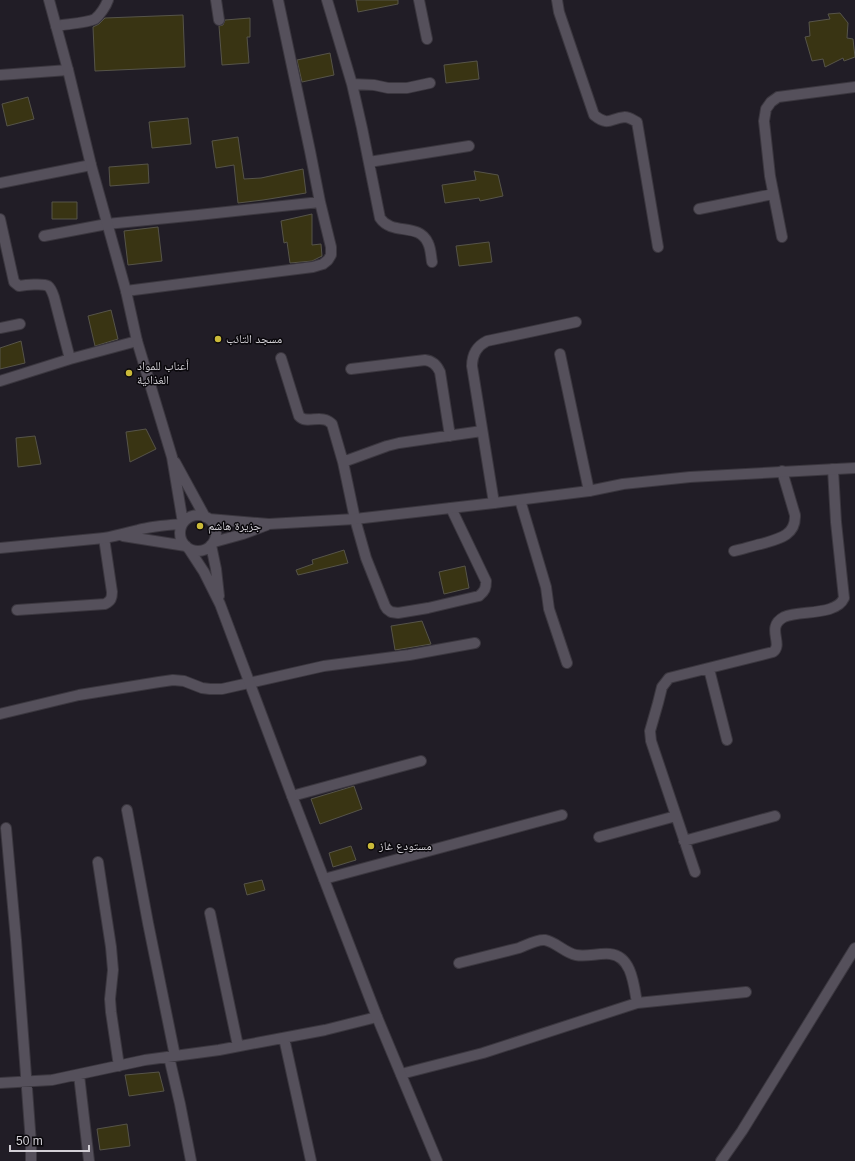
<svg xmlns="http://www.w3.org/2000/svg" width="855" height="1161" font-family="Helvetica,'Noto Naskh Arabic',sans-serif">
<rect width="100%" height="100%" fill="#211d26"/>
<path fill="#393413" stroke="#565449" d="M356,0h42v4l-40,8z
M840,13l8,10 -1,15 6,1 2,18 -11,4 -1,-3 -18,9 -2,-8 -11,2 -7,-24 5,-1 -1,-14 21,-3 -2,-5z
M183,15l2,52 -90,4 -2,-44 6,-3 6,-6z
M250,18v19h-3l2,26 -27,2 -3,-39 4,-1 2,-5z
M330,53l4,22 -32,7 -5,-22z
M477,61l2,18 -33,4 -2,-18z
M28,97l6,22 -27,7 -5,-22z
M188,118l3,26 -39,4 -3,-26z
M238,137l6,42 17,-1 42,-9 3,24 -43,7 -25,3 -4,-38 -18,3 -4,-27z
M148,164l1,19 -39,3 -1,-19z
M474,171l24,4 5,21 -23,5 -1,-3 -34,5 -3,-18 34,-5z
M52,202h25v17h-25z
M312,214v31l9,-1 1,12 -10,5 -22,2 -3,-21 -3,1 -3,-22z
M158,227l4,34 -34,4 -4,-34z
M489,242l3,20 -33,4 -3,-20z
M111,310l7,29 -23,7 -7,-30z
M21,341l4,22 -25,6v-21z
M146,429l10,20 -26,13 -4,-30z
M35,436l6,28 -23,3 -2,-29z
M344,550l4,13 -50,12 -2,-5 17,-6 -1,-4z
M465,566l4,22 -25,6 -5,-22z
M422,621l9,23 -36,6 -4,-24z
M354,786l8,23 -42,15 -9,-25z
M351,846l5,14 -23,7 -4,-14z
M262,880l3,10 -18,5 -3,-11z
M159,1072l5,19 -35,5 -4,-21z
M127,1124l3,22 -30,4 -3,-21z"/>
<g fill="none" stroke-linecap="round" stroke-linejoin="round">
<g stroke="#3b373f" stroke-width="12">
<path id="street" d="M216,0l3,20
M327,0l25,84 10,44 18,90c12,18 39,4 48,25 3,6 3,14 4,19
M419,0l8,39
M557,0l2,12 35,103c15,12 16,3 31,2 4,0 8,3 12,5l21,125
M56,26c10,-2 31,-3 39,-7 5,-4 11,-13 13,-19
M0,75l68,-5
M352,84l22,1 14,3h19l23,-5
M369,162l100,-16
M0,183l91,-18
M699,209l74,-15
M0,219l14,63 5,4c6,-1 24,-3 29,0 3,2 5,8 6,11l16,62
M44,236l63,-12 91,-9 122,-13
M782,237l-12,-61 -6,-55 2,-12 5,-7 7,-5 77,-10
M126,291l187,-24 10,-3 5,-4 3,-5v-8l-11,-45 -10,-51 -32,-151
M0,328l20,-4
M560,354l29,137
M281,358l18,58c7,8 18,0 27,4 1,0 5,3 6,4l11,38 12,57 11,39 19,48 2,3 4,3 7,1 30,-5 51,-12c6,-5 7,-8 7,-15l-35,-73
M351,369l74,-9c8,1 12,5 15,12l10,64
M0,381l70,-22 67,-18
M343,462l44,-16 12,-3 83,-12
M520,500l26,87 3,22 18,54
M494,503l-22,-137c0,-11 5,-20 15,-25l89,-19
M734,551c9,-2 18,-5 27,-7 17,-5 35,-8 34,-29l-13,-44
M17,610l88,-6c6,-3 7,-6 7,-12l-8,-54
M709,669l18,71
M0,714l79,-19 80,-13 14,-2 11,1 18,7 8,1h12l102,-23 85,-11 66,-12
M292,796l129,-35
M127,810l21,113 27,133
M6,828l10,112 15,203v18
M599,837l77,-21
M684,841l91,-25
M98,862l13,85 2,23 -3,29 1,13 8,54
M695,872l-44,-131 -1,-10 8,-28 4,-16 7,-9 104,-26c11,-8 -8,-25 11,-35 16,-7 52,-1 60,-19l-8,-76 -3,-53
M324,879l238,-64
M210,913l28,133
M459,963c20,-5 40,-10 60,-15 8,-3 18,-9 26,-8 11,2 20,13 31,15 11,2 22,-2 34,-1 22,2 24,32 27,49
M284,1038l27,123
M169,1057l11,47 11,57
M401,1074l82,-21 154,-50 109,-11
M79,1075l10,86
M0,1083l52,-3 93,-20 74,-10 106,-20 52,-13
M721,1161l21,-30 113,-183"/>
</g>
<g stroke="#3b373f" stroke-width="12">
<path id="secondary" d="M49,0l19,70 23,95 35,126 11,50 35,116 11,66
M175,462l30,55
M180 533a18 18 0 1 1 36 0a18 18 0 1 1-36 0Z
M209,519l60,5 86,-5 139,-16 95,-12 34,-7 67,-7 165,-9
M123,536l63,10
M214,542l29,-8 24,-9
M211,545l5,24 3,27
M0,548l104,-10c11,-2 22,-5 34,-8 14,-4 30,-5 44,-6
M189,549l15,23 16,32 72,192 85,221 60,144"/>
</g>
<use href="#street" stroke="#55505b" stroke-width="10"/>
<use href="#secondary" stroke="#55505b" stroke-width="10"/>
</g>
<g fill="#cbba39" stroke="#0a080c" stroke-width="1.5">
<circle cx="218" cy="339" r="4"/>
<circle cx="129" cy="373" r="4"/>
<circle cx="200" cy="526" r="4"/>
<circle cx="371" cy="846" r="4"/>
</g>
<g text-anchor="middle" stroke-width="3" stroke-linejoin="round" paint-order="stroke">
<g font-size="12" fill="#d3d0d6" stroke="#0a080c" text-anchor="start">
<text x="226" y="343">مسجد التائب</text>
<text x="137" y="370">أعناب للمواد<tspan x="137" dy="14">الغذائية</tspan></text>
<text x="208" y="530">جزيرة هاشم</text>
<text x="379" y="850">مستودع غاز</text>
</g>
</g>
<path d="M10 1145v6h79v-6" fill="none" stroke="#d3d0d6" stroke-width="2"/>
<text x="16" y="1145" font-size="12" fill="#d3d0d6" stroke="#0a080c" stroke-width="3" paint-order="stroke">50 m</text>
</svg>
